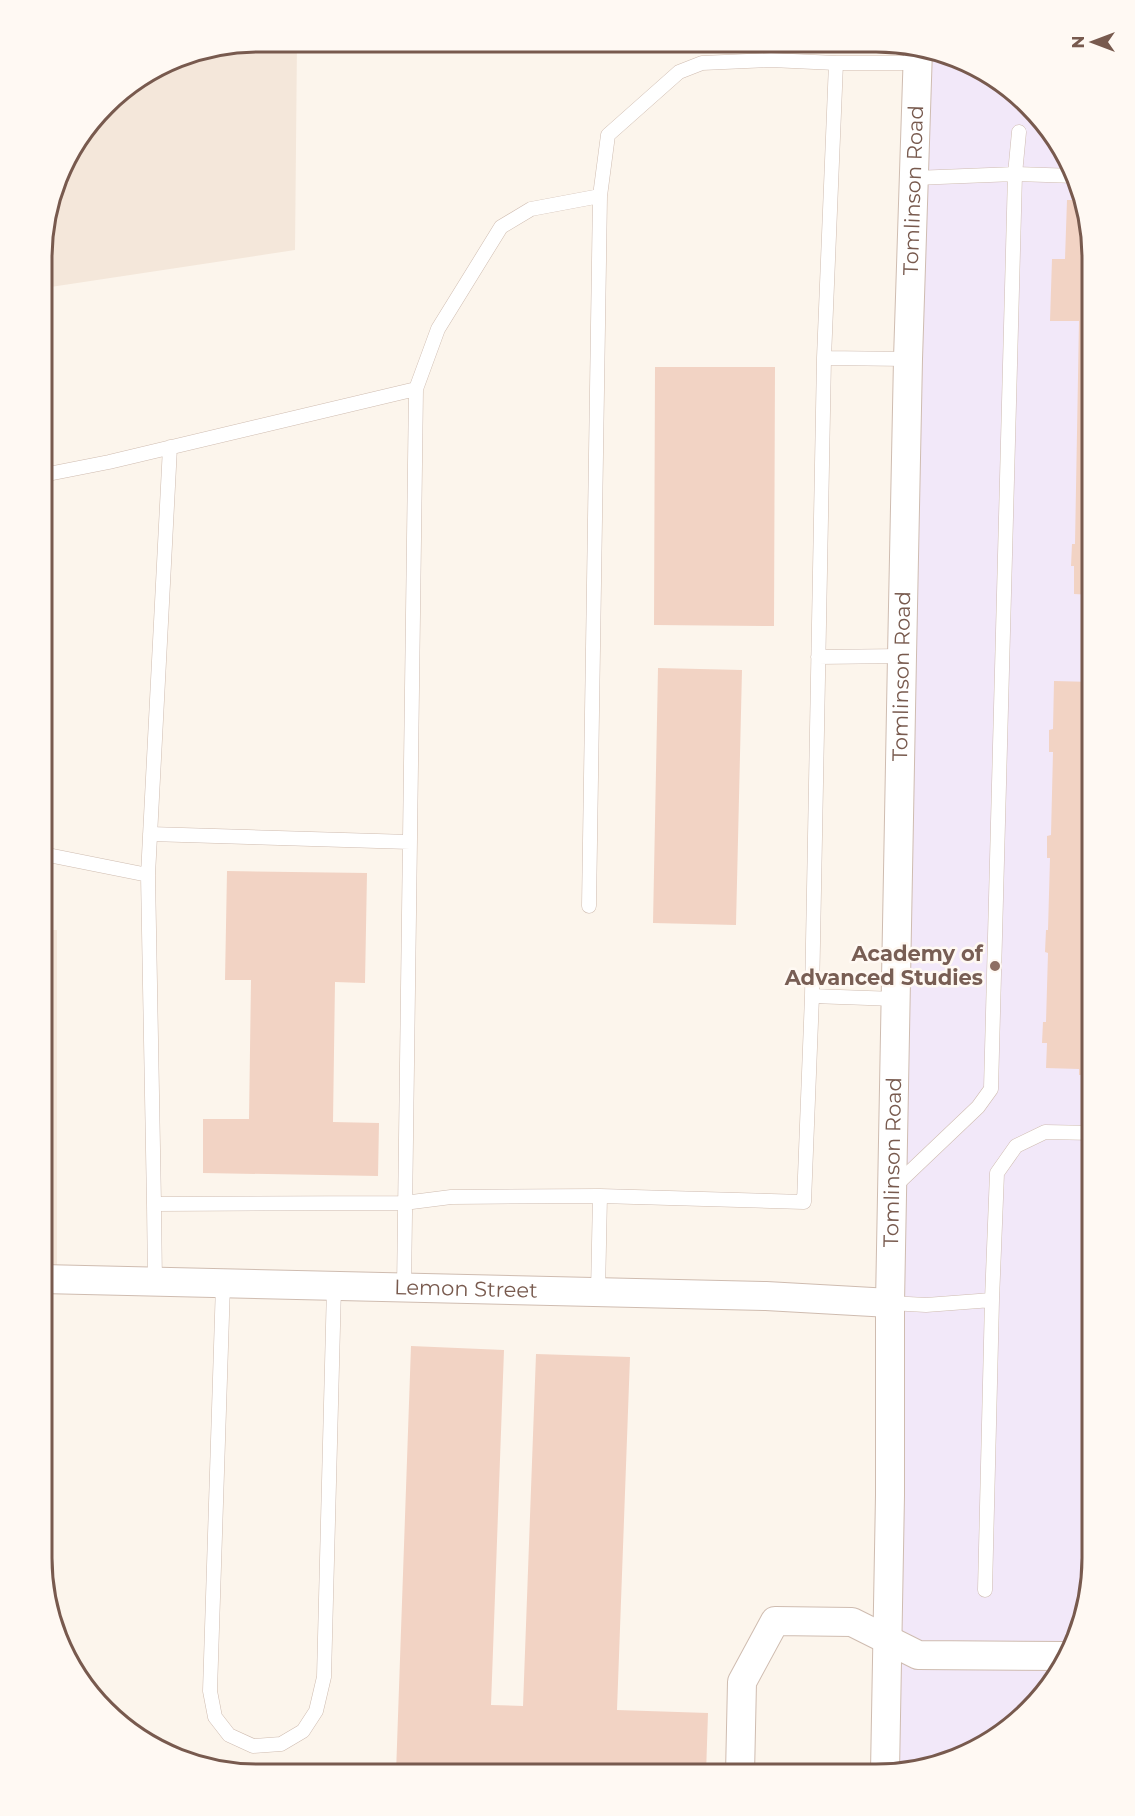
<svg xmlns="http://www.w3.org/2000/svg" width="1135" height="1816" font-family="Montserrat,sans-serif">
<rect width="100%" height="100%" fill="#fcf5ec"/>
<path fill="#f4e7da" d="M259,42h38l-2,208 -251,38v-57l20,-69 51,-66 61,-38z
M43,930h14v342l-15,-1z"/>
<path fill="#f2e8f9" d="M920,50l89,37 68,89 16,83v1313l-12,55 -33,62 -89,69 -74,14z"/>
<path fill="#f2d3c4" d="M1067,200h14l12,58v337l-19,-1v-28h-3l1,-22h3l4,-223h-29l2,-62h13z
M655,367h120l-1,259 -120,-1z
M658,668l84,2 -6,255 -83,-2z
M1054,681l39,1v393h-14v-6l-33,-1 1,-25h-5l1,-21h3l2,-69 -3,-1 1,-22h2l2,-72h-3v-22l4,-1 2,-83h-4v-22l4,-1z
M227,871l140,2 -2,110 -30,-1 -2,140 46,1 -1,53 -175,-3v-54h46l2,-139h-26z
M411,1346l93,4 -13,355 32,1 13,-352 94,3 -13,353 91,3 -2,61 -310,-1z"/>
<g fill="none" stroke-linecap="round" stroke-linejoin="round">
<g stroke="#cfbcb0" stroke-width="15">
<path id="service" d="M914,178l101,-4 61,2
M824,358l84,1
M43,475l66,-13 307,-73 22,-60 63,-102 30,-18 69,-13 8,-61 71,-63 23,-9 69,-3 65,3
M818,657l84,-1
M150,834l260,8
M43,854l105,21 6,329
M148,875l22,-428
M589,906l11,-710
M812,996l84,3
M895,1186l83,-79 13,-18 24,-915 4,-42
M155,1283l-1,-79 250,-1 47,-6 149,-1 204,6 8,-206 12,-638 12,-295h81
M223,1284l-13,407 5,26 14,18 24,11 28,-2 22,-13 13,-20 8,-34 10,-390
M404,1289l12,-900
M598,1292l2,-96
M992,1300l5,-127 19,-27 29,-14 48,1
M890,1303l36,2 66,-5 -7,290"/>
</g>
<g stroke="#cfbcb0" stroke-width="30">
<g id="minor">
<path id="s1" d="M42,1279l724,17 124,7"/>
<path id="s2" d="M885,1772l5,-277v-192l12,-647 6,-297 10,-310"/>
<path d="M740,1774l2,-92 33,-61 77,1 66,33 148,1"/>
</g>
</g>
<use href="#service" stroke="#fff" stroke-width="14"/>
<use href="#minor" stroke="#fff" stroke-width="28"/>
</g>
<circle fill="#8d6e63" stroke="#fff9f3" stroke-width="2" cx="995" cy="966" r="6"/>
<g text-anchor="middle" stroke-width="5" stroke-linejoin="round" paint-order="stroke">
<g font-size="21" fill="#785a4e" stroke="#fff9f3">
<text dy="7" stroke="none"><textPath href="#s2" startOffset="1582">Tomlinson Road</textPath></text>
<text dy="7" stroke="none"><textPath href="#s2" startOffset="1096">Tomlinson Road</textPath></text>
<text dy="7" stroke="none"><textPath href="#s2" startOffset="610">Tomlinson Road</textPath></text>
<text dy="7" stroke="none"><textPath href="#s1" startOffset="424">Lemon Street</textPath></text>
</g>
<g font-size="21" font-weight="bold" fill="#785e54" stroke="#fff9f3" text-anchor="end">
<text x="983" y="961">Academy of<tspan x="983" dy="24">Advanced Studies</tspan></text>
</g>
</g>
<path d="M0 0H1135V1816H0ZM258 52H876A206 206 0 0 1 1082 258V1558A206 206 0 0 1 876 1764H258A206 206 0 0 1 52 1558V258A206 206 0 0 1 258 52Z" fill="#fff9f3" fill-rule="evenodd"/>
<path fill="none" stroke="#785a4e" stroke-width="3" d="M258 52H876A206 206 0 0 1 1082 258V1558A206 206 0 0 1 876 1764H258A206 206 0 0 1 52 1558V258A206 206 0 0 1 258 52Z"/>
<g transform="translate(1093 42) rotate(270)" stroke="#fff9f3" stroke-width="4.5" paint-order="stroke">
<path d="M0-4.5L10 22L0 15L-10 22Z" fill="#785a4e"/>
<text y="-9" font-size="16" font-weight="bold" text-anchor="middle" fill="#785a4e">N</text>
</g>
</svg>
